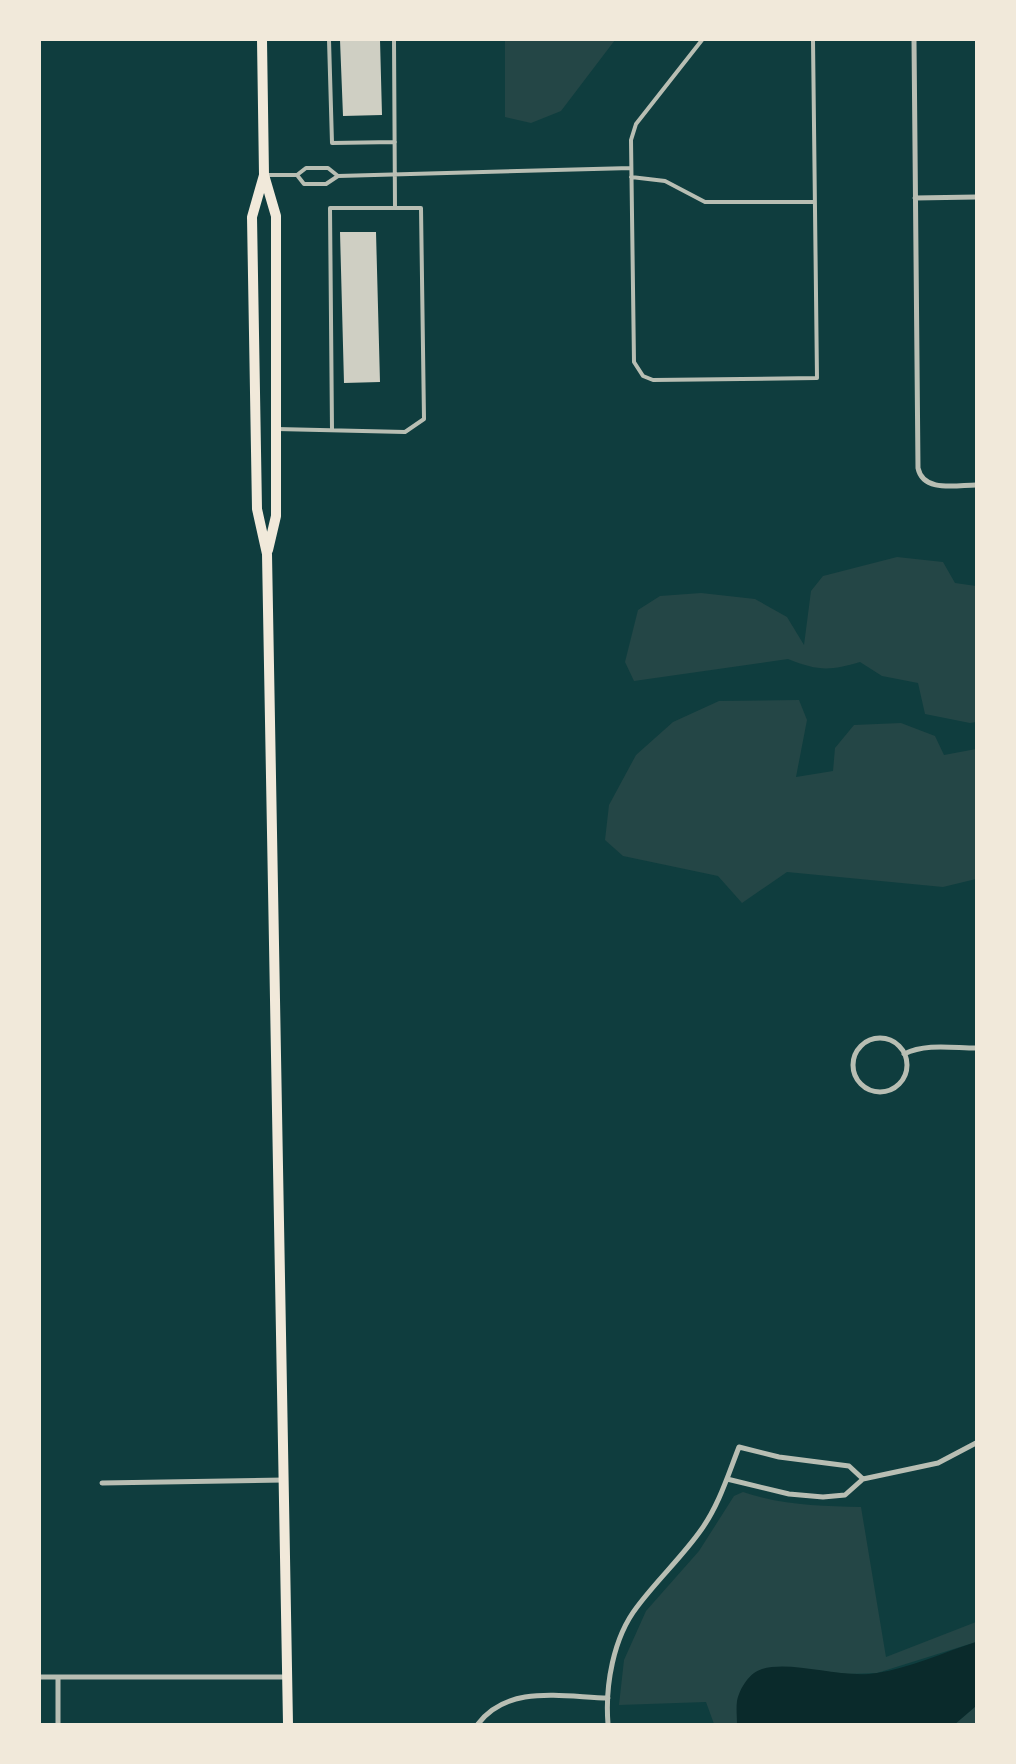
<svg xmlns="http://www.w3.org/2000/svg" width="1016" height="1764" font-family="'IBM Plex Sans',sans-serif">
<rect width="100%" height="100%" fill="#0f3d3e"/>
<path fill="#244646" d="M505,40h110l-54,71 -30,12 -26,-6z
M897,557l46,5 12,21 21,3v136l-6,1 -45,-9 -7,-31 -36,-7 -22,-14c-30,9 -42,9 -72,-3l-154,22 -9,-19 13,-52 22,-14 41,-3 54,6 32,18 17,28 7,-54 12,-15z
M799,700l8,20 -11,57 37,-6 2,-23 19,-23 47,-2 34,13 9,19 32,-6v130l-33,8 -156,-15 -45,31 -24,-27 -95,-20 -18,-16 4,-35 27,-50 37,-33 46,-21z
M743,1492c39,13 77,14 118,15l25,150 90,-35v20l-99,31 -29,1 -68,-7 -43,35v22h-23l-8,-22 -87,3 5,-45 22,-49 53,-60 35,-55z
M976,1706v18h-21z"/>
<path fill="#0a2a2b" d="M976,1642v64l-21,18h-218c0,-7 -1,-16 0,-23 3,-13 12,-28 25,-32 31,-9 79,10 115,4 32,-5 68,-21 99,-31z"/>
<path fill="#cfcfc3" d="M340,40h40l2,75 -39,1z
M340,232h36l4,150 -36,1z"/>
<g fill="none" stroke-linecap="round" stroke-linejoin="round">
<path stroke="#b8beb3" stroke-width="4" d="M329,40l3,103 63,-1
M702,40l-66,84 -5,16 3,222 9,14 10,4 164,-2 -4,-338
M266,175h31l9,-7h22l10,8
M297,175l7,9h22l12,-8 293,-8
M631,177l34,4 40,21h110
M277,429l128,3 19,-13 -3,-211h-26l-1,-168
M332,430l-2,-222h65"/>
<path stroke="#b8beb3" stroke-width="5" d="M914,40l4,428c5,25 39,17 58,17
M915,198l61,-1
M853 1065a27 27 0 1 1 54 0a27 27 0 1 1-54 0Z
M904,1054c22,-11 49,-6 72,-6
M727,1479l62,15 34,3 22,-2 18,-16 75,-16 38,-20
M102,1483l182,-3
M40,1677h248
M58,1677v47
M478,1724c30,-40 85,-27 130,-26
M608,1724c-3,-38 5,-86 29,-117 20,-27 45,-50 64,-77 18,-25 27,-55 38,-83l40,10 70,9 14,13"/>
<path stroke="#f1e9da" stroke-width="10" d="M262,40l2,135 12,41v300l-8,34
M264,175l-12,42 5,292 10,45 21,1170"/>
</g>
<rect width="1016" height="1764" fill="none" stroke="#f1e9da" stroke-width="82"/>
</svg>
